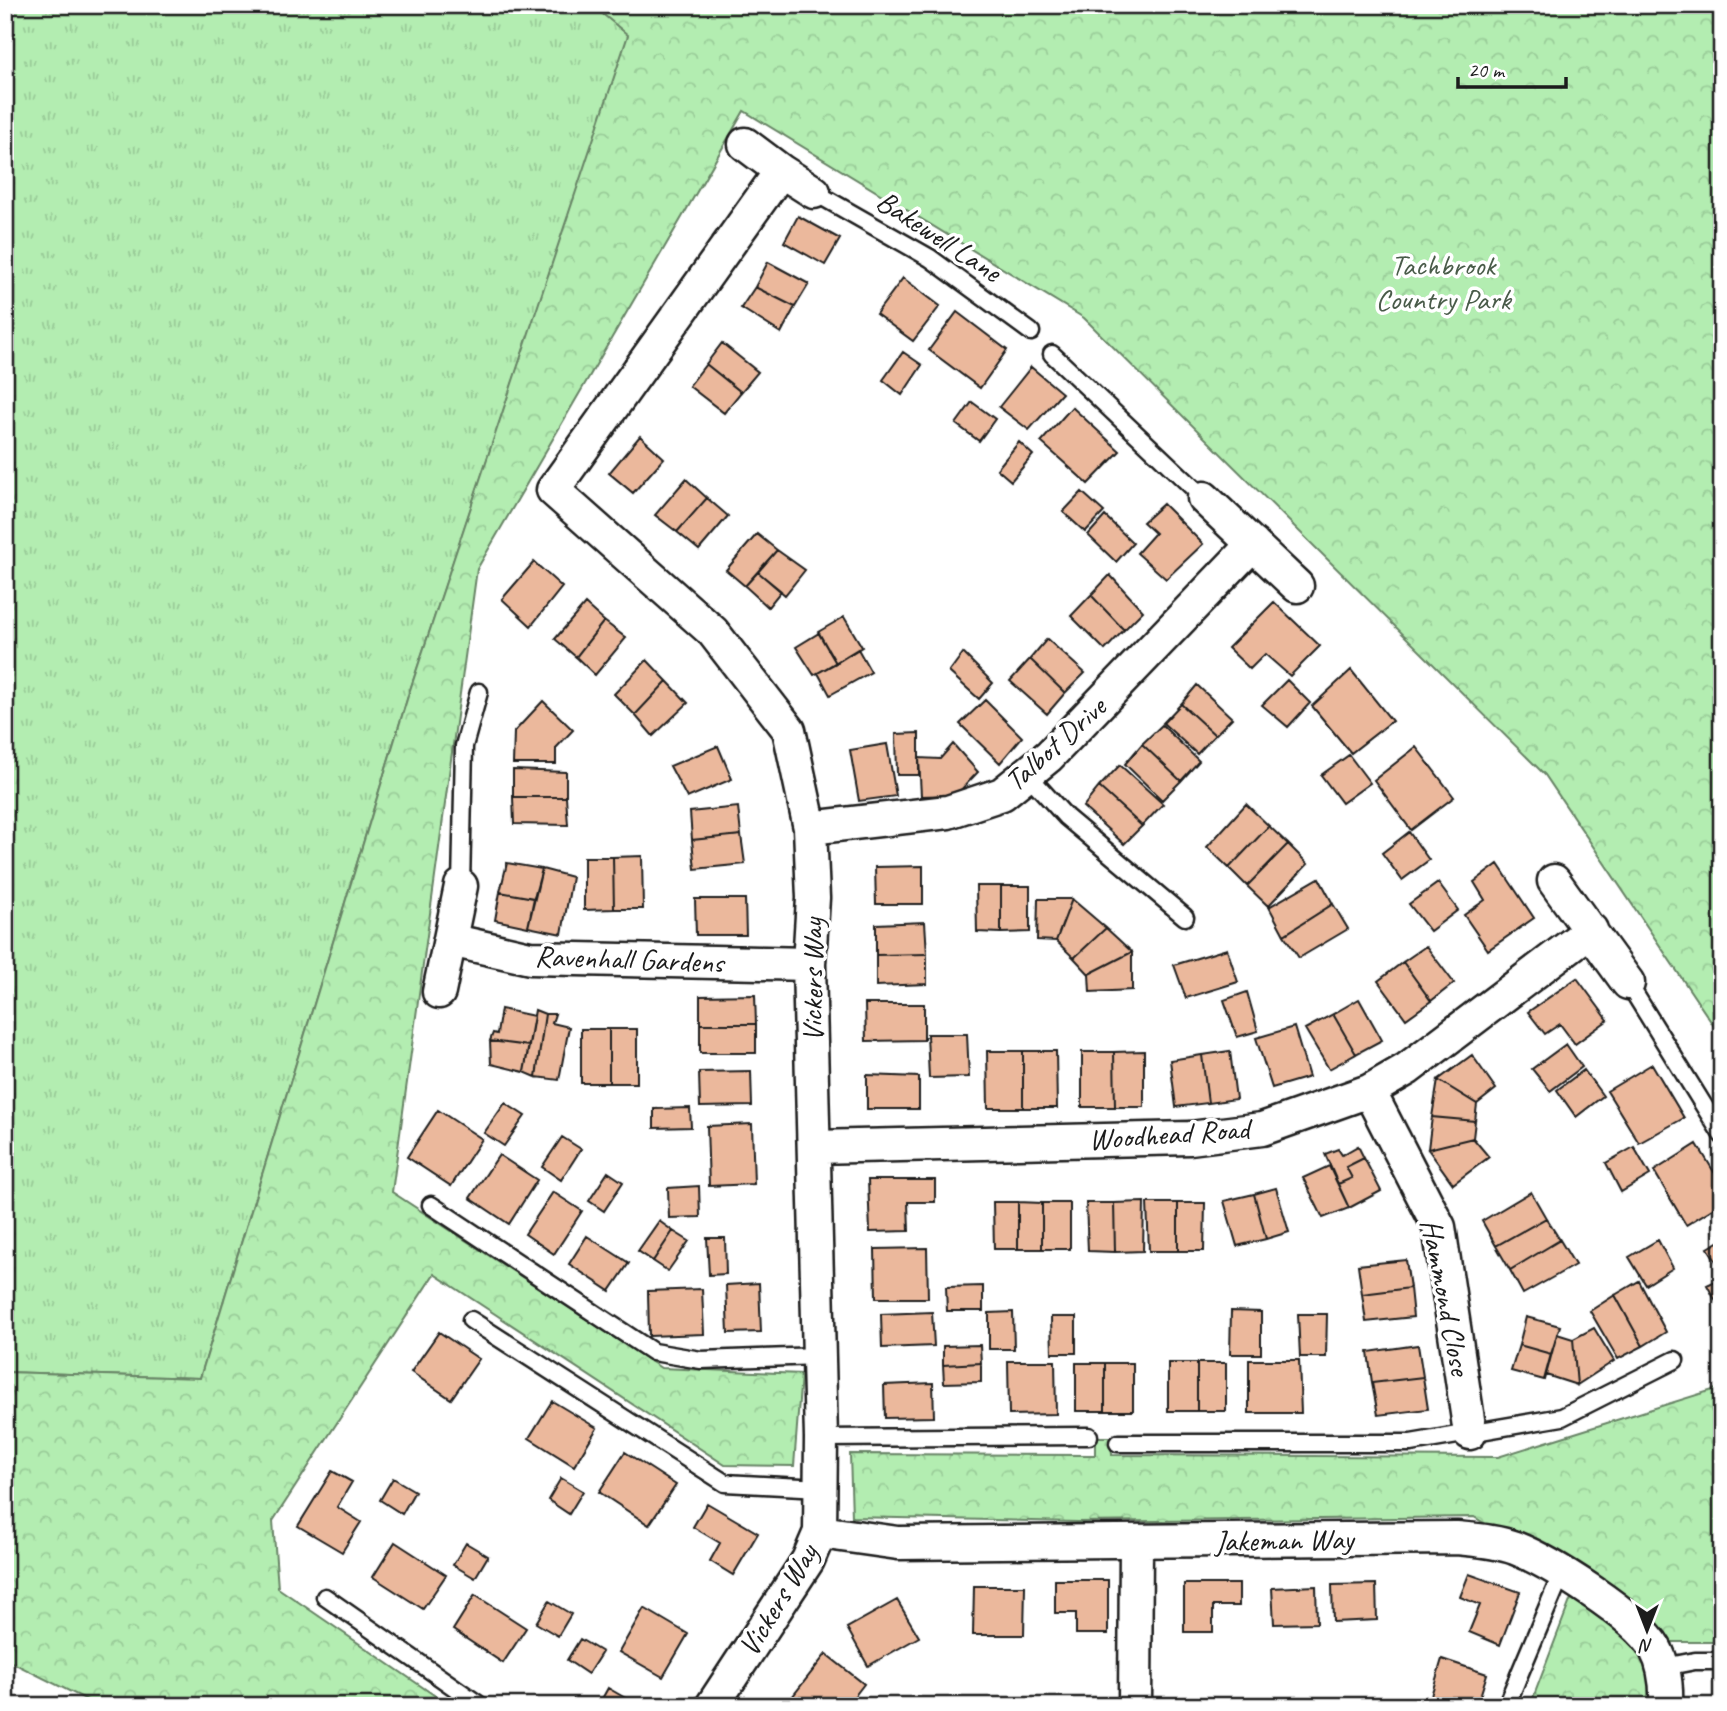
<svg xmlns="http://www.w3.org/2000/svg" width="1727" height="1711" font-family="Caveat,sans-serif">
<defs>
<pattern id="grass-tufts" width="24" height="20" patternUnits="userSpaceOnUse" patternTransform="scale(1.75)"><rect width="24" height="20" fill="#b3edb1"/><path d="M3 7l-1-3M5 7V3M7 7l1-3M15 17l-1-3M17 17v-4M19 17l1-3" fill="none" stroke="#99cb98"/></pattern>
<pattern id="forest-crowns" width="20" height="18" patternUnits="userSpaceOnUse" patternTransform="scale(1.75)"><rect width="20" height="18" fill="#b3edb1"/><path d="M2 6a3 3 0 1 1 6 0M12 15a3 3 0 1 1 6 0" fill="none" stroke="#99cb98"/></pattern>
</defs>
<rect width="100%" height="100%" fill="#fff"/>
<filter id="ink" filterUnits="userSpaceOnUse"><feTurbulence type="fractalNoise" baseFrequency=".0143" numOctaves="2"/><feDisplacementMap in="SourceGraphic" scale="14" xChannelSelector="R" yChannelSelector="G"/><feConvolveMatrix kernelMatrix="1 2 1 2 8 2 1 2 1" color-interpolation-filters="sRGB"/></filter>
<g filter="url(#ink)">
<path fill="url(#grass-tufts)" stroke="#688466" stroke-width="2" d="M5,5h587l37,30 -221,661 -208,682 -195,-6z"/>
<path fill="url(#forest-crowns)" stroke="#688466" stroke-width="2" d="M592,5h1130v1033l-177,-263 -461,-457 -340,-207 -267,458 -85,623 269,176 140,6 -7,92 -69,-1 -291,-191 -161,247 5,67 172,118h-351l-94,-47v-287l195,6 208,-682 220,-661z
M1722,1387v255h-49l-27,64h-116l48,-126 -104,-63 -396,5 -226,-5 -2,-63 245,1v-18h16l1,18 386,2z"/>
<path fill="#ebb89c" stroke="#1c1c1c" stroke-width="2" d="M798,216l42,23 -15,26 -41,-23z
M768,262l41,22 -14,23 -40,-20z
M903,278l37,28 -27,35 -37,-27z
M755,287l40,20 -14,26 -40,-25z
M957,312l50,38 -27,38 -51,-38z
M722,343l36,29 -17,20 -35,-28z
M903,352l19,13 -20,30 -19,-15z
M706,364l35,28 -17,21 -35,-27z
M1031,367l31,26 -33,37 -30,-23z
M972,402l23,17 -16,22 -23,-17z
M1072,407l48,44 -32,33 -47,-42z
M640,436l24,22 -31,35 -24,-20z
M1019,442l14,13 -22,26 -14,-12z
M686,479l21,19 -30,34 -22,-17z
M1082,492l22,20 -19,20 -22,-20z
M707,498l21,18 -29,34 -22,-18z
M1163,504l40,40 -37,35 -29,-26 18,-20 -12,-11z
M1105,516l28,27 -17,19 -28,-27z
M757,534l20,16 -32,36 -19,-16z
M777,550l28,20 -20,25 -27,-23z
M534,562l28,25 -31,39 -29,-27z
M758,572l23,19 -13,16 -23,-21z
M1110,575l33,36 -19,19 -33,-35z
M1091,595l33,35 -19,20 -34,-34z
M1274,602l46,44 -30,30 -25,-22 -15,15 -22,-21z
M585,604l19,17 -28,36 -21,-18z
M844,617l18,30 -26,16 -18,-31z
M604,621l22,17 -31,37 -19,-18z
M819,633l17,30 -22,12 -18,-28z
M1047,639l38,34 -20,20 -35,-34z
M858,649l13,23 -41,23 -12,-22z
M963,653l30,30 -14,16 -30,-27z
M1030,659l35,34 -18,21 -37,-33z
M647,660l20,21 -32,34 -21,-21z
M1351,670l41,51 -41,32 -39,-47z
M1287,680l23,23 -22,24 -26,-22z
M667,681l21,22 -35,33 -18,-21z
M1197,685l35,33 -17,17 -34,-31z
M985,700l37,37 -22,26 -40,-39z
M543,701l30,29 -17,18v16h-43l1,-32z
M1181,704l34,31 -18,19 -34,-31z
M1162,725l37,36 -18,20 -39,-37z
M919,733v42h-22l-1,-41z
M887,744l9,52 -37,5 -9,-51z
M953,744l25,28 -22,23 -35,1 -2,-38 21,1z
M1142,744l39,37 -19,19 -37,-36z
M718,746l14,33 -45,19 -17,-32z
M1416,747l38,50 -43,33 -37,-50z
M1349,755l21,28 -28,20 -21,-28z
M1120,765l43,39 -21,22 -43,-39z
M513,770l53,2v25h-53z
M1099,787l43,39 -18,18 -41,-37z
M513,797h53l2,28 -54,-1z
M1246,804l23,22 -40,42 -22,-21z
M738,807l3,28 -49,5 -2,-28z
M1269,826l19,18 -41,42 -18,-18z
M1409,832l20,28 -27,20 -20,-27z
M741,835l4,29 -50,5 -3,-29z
M1288,844l20,20 -40,42 -21,-20z
M642,856l1,53h-29l-1,-52z
M584,857h29l1,52 -30,1z
M507,863l35,6 -8,29 -34,-6z
M1498,864l36,54 -46,32 -24,-35 21,-15 -11,-18z
M923,866v38h-47l-1,-37z
M542,869l30,8 -10,57 -34,-7z
M1319,878l14,26 -49,31 -15,-28z
M1438,883l20,27 -28,21 -21,-27z
M976,886h25v47l-24,-1z
M1001,886h29v46l-29,1z
M500,892l34,6 -6,29 -33,-7z
M695,899h50l1,36h-50z
M1038,899h34l-16,42 -19,-1z
M1072,899l34,29 -32,30 -18,-17z
M1333,904l15,25 -49,29 -15,-23z
M925,922l2,32 -51,1v-31z
M1106,928l26,24 -43,22 -15,-16z
M1426,946l28,37 -23,18 -28,-39z
M1227,949l11,33 -52,16 -12,-33z
M1132,952v38l-42,2 -1,-18z
M927,954v30l-51,2v-31z
M1403,962l28,39 -25,18 -28,-38z
M1577,978l31,42 -33,24 -15,-20 -15,10 -17,-22z
M1247,992l11,39 -21,6 -13,-37z
M755,995l1,29h-56v-28z
M1359,999l23,41 -26,14 -23,-40z
M865,1004h59v36l-58,1z
M501,1009l33,7 -5,30 -39,-5 3,-8 4,1z
M535,1010l10,4 -9,63 -12,-5z
M545,1014h10l-3,9 17,4 -10,53 -23,-3z
M1333,1014l23,40 -27,15 -24,-40z
M700,1024h56v29h-56z
M1294,1027l15,50 -37,11 -16,-50z
M581,1029h28v54h-28z
M609,1029h28v54h-28z
M927,1034h40l2,43 -40,1z
M490,1041l39,5 -5,26 -33,-8z
M1566,1044l16,23 -32,24 -18,-22z
M987,1051h36v57h-35z
M1023,1051h33l1,57h-34z
M1144,1051v56h-29l-1,-55z
M1230,1051l6,48 -28,4 -6,-48z
M1082,1052h32l1,55h-33z
M1202,1055l6,48 -32,4 -6,-47z
M1472,1055l24,34 -19,15 -39,-24z
M1652,1064l32,54 -45,25 -32,-52z
M1584,1070l19,26 -27,21 -19,-27z
M751,1071l1,35 -52,1 -1,-35z
M867,1075l52,2v32h-52z
M1438,1080l39,24 -2,17 -43,-4z
M505,1103l20,13 -21,30 -20,-13z
M690,1108l1,19 -37,1v-19z
M438,1110l44,29 -31,47 -44,-29z
M1432,1117l43,4 -2,17 -45,11z
M752,1124l2,60 -45,2 -2,-60z
M562,1137l19,12 -20,31 -19,-13z
M1473,1138l16,19 -36,27 -25,-35z
M1697,1144l25,41v18l-36,22 -32,-54z
M1358,1146l6,12 -18,9 6,11 -14,6 -13,-30 13,-5 4,6z
M1634,1147l16,28 -29,17 -15,-29z
M499,1155l38,25 -28,44 -39,-26z
M1364,1158l17,33 -32,17 -11,-24 14,-6 -6,-11z
M1329,1166l20,42 -26,10 -20,-40z
M608,1172l15,10 -19,29 -15,-10z
M868,1180h67v22h-27l1,29 -39,1z
M699,1186l1,31 -31,1 -1,-30z
M1276,1188l13,44 -23,7 -12,-45z
M553,1192l29,19 -28,43 -29,-20z
M1531,1192l15,26 -50,28 -14,-25z
M1254,1194l12,45 -29,7 -13,-45z
M993,1202h25v47h-24z
M1018,1202l24,1v46h-24z
M1144,1202l-1,49 -28,1 -1,-49z
M1042,1203h28v46h-28z
M1086,1203h28l1,49 -27,-1z
M1147,1203h31v48h-29z
M1178,1203h27l-1,48h-26z
M1546,1218l14,22 -50,30 -14,-24z
M659,1221l14,10 -20,30 -15,-10z
M673,1231l16,10 -21,30 -15,-10z
M587,1236l42,27 -19,28 -41,-27z
M707,1238h18l1,36 -17,1z
M1560,1240l15,25 -52,29 -13,-24z
M1658,1240l15,28 -27,17 -17,-28z
M1722,1240v31l-14,-23z
M927,1248l1,50h-52l-1,-49z
M1406,1260l4,28 -48,6 -4,-29z
M1722,1278v30l-2,1 -13,-24z
M1639,1281l27,51 -23,14 -28,-51z
M759,1283l2,49 -33,1 -2,-48z
M983,1286v25h-36l-1,-24z
M1410,1288l3,29 -47,5 -4,-28z
M702,1289l2,45 -55,2 -1,-45z
M1615,1295l28,51 -25,13 -28,-48z
M1231,1311l30,1v42h-31z
M932,1312l2,34 -52,2 -1,-34z
M1013,1312l1,37h-25v-36z
M1298,1314h29l-1,43h-26z
M1051,1317h25v36h-24z
M1526,1317l34,9 -9,28 -32,-9z
M1594,1328l20,33 -37,24 -4,-46z
M439,1332l40,27 -28,40 -40,-27z
M1557,1334l16,5 4,46 -31,-10z
M980,1345l1,18 -38,2v-19z
M1418,1345l5,32 -51,6 -4,-31z
M1519,1345l32,9 -7,26 -33,-9z
M1249,1360h50l2,53h-52z
M1008,1361h47l1,53 -47,1z
M981,1363v19l-37,1 -1,-18z
M1076,1363h29v48h-29z
M1105,1363h28v48h-28z
M1168,1363h29v48h-29z
M1197,1363h29v48h-29z
M1423,1377l5,32 -50,6 -6,-32z
M933,1383l1,34 -49,1 -1,-33z
M552,1401l45,27 -23,38 -45,-28z
M625,1452l51,33 -27,40 -50,-33z
M332,1471l20,11 -15,25 24,15 -19,30 -44,-26z
M393,1478l22,13 -13,23 -22,-14z
M561,1478l22,13 -14,23 -21,-14z
M707,1503l51,30 -25,42 -23,-14 10,-18 -27,-16z
M395,1542l51,33 -23,34 -50,-32z
M466,1543l22,13 -13,22 -22,-13z
M1469,1574l51,18 -20,53 -31,-13 11,-27 -20,-8z
M1055,1580h53v54h-32v-21h-21z
M1184,1584h55v22h-26v26h-29z
M1376,1584l1,36 -44,2 -1,-37z
M974,1586h51l-1,49h-51z
M1316,1586l1,37 -43,1 -2,-36z
M475,1595l51,33 -23,35 -50,-33z
M897,1600l22,37 -51,29 -21,-38z
M549,1601l22,13 -13,22 -22,-13z
M644,1608l44,26 -25,43 -44,-25z
M580,1639l22,13 -14,22 -21,-14z
M826,1654l38,30 -17,22h-62z
M1442,1659l45,15 -10,32h-49z
M608,1688l31,18h-41z
M574,1699l11,7h-15z"/>
<g fill="none" stroke-linecap="round" stroke-linejoin="round">
<g stroke="#1c1c1c" stroke-width="21">
<path id="lane" d="M814,192l116,66 101,74
M1052,354l152,144
M1027,774l39,43 119,100
M461,886l3,-140 15,-54
M1628,983l94,152
M431,1205l222,147 48,8 118,-4
M471,1320l254,163 96,5
M821,1438l268,-2
M1118,1443h293l151,-26 113,-57
M325,1597l156,109
M1664,1667l31,-6h27
M1506,1706l55,-131"/>
</g>
<g stroke="#1c1c1c" stroke-width="37">
<path id="street" d="M781,171l33,21
M1204,498l93,88
M810,828l138,-16 54,-18 47,-38 204,-212
M1554,881l74,102
M450,940l80,18 279,6
M439,992l22,-106
M1369,1091l70,136 31,206
M815,1147l375,-9 72,-9 107,-38 38,-22 184,-139
M820,1532l78,11 558,-5c20,2 40,3 59,10 35,14 122,68 140,100 10,18 12,37 11,58
M712,1706l96,-146 12,-28 1,-94 -12,-474 4,-66 -3,-70 -21,-98 -76,-98 -160,-142 228,-319 -36,-27
M1135,1706l1,-163"/>
</g>
<use href="#lane" stroke="#fff" stroke-width="16"/>
<use href="#street" stroke="#fff" stroke-width="32"/>
</g>
</g>
<g text-anchor="middle" stroke-width="7" stroke-linejoin="round" paint-order="stroke">
<g font-size="30" fill="#1c1c1c" stroke="#fff">
<text transform="translate(939 236) rotate(33)" y="10">Bakewell Lane</text>
<text transform="translate(1055 744) rotate(-42)" y="10">Talbot Drive</text>
<text transform="translate(629 959) rotate(2)" y="10">Ravenhall Gardens</text>
<text transform="translate(812 980) rotate(-90)" y="10">Vickers Way</text>
<text transform="translate(1169 1134) rotate(-4)" y="10">Woodhead Road</text>
<text transform="translate(1446 1297) rotate(79)" y="10">Hammond Close</text>
<text transform="translate(1284 1540) rotate(-1)" y="10">Jakeman Way</text>
<text transform="translate(778 1600) rotate(-59)" y="10">Vickers Way</text>
</g>
<g font-size="30" fill="#495b49" stroke="#fff">
<text x="1443" y="275">Tachbrook<tspan x="1443" dy="34">Country Park</tspan></text>
</g>
</g>
<rect width="1727" height="1711" fill="none" stroke="#fff" stroke-width="28"/>
<rect x="14" y="14" width="1699" height="1683" fill="none" stroke="#1c1c1c" stroke-width="2.5" filter="url(#ink)"/>
<g transform="translate(1647 1630) rotate(180)" stroke="#ffffff" stroke-width="5" paint-order="stroke">
<path d="M0-5L12 26L0 18L-12 26Z" fill="#1c1c1c"/>
<text y="-10" font-size="19" font-weight="bold" text-anchor="middle" fill="#1c1c1c">N</text>
</g>
<path d="M1458 77v10h108v-10" fill="none" stroke="#1c1c1c" stroke-width="3.5"/>
<text x="1468" y="77" font-size="21" fill="#1c1c1c" stroke="#ffffff" stroke-width="5" paint-order="stroke">20 m</text>
</svg>
